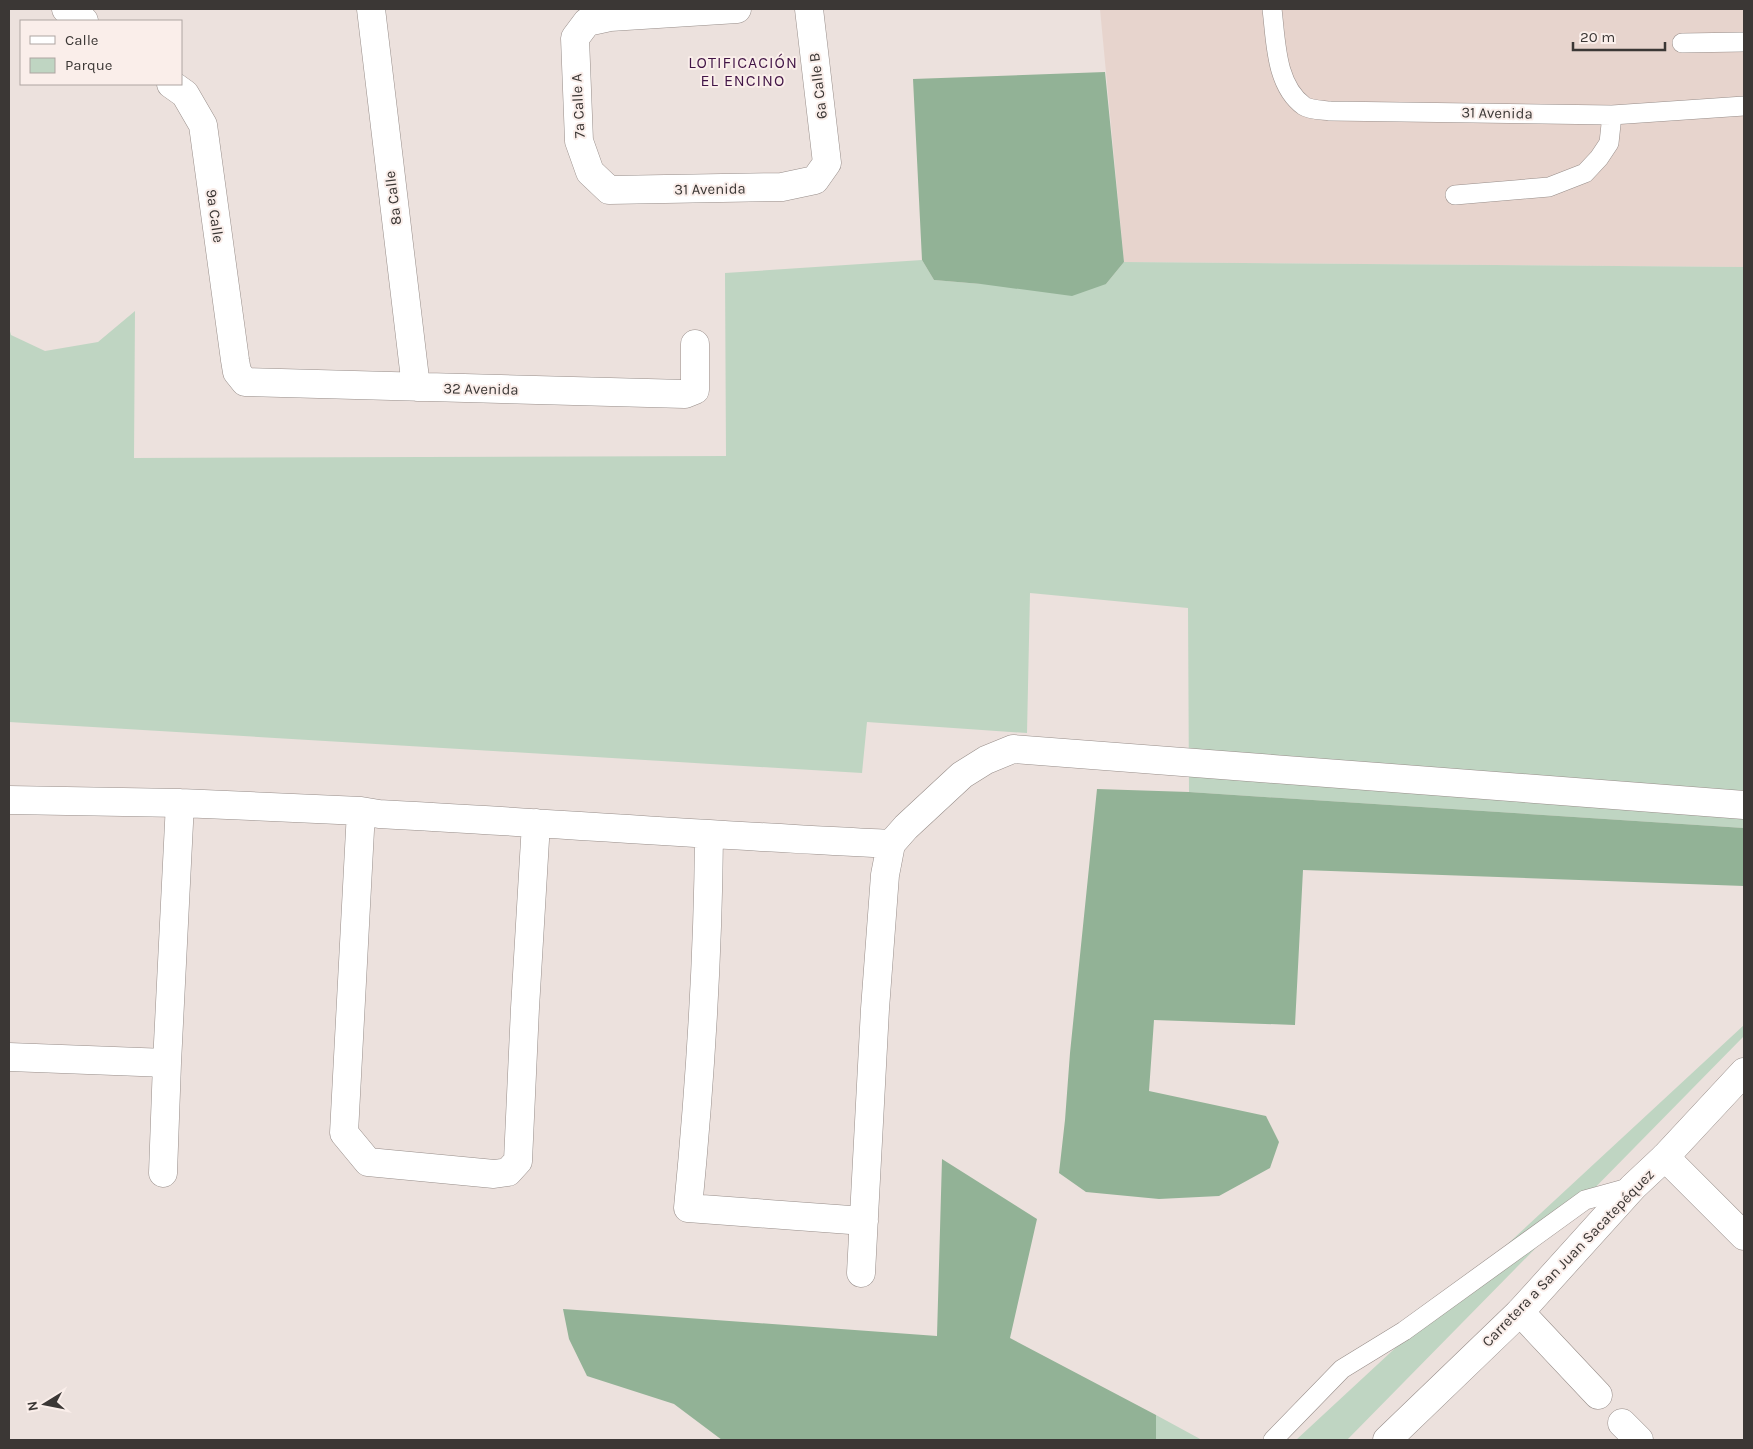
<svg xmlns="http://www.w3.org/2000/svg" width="1753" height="1449" font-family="Karla,sans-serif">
<rect width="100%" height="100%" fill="#ece1dd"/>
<path fill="#e7d4cd" d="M1100,9h644v258l-620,-5z"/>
<path fill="#bfd5c2" d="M922,260l12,20 47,4h125l18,-22 620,5v561l-555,-36 -1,-184 -158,-15 -3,140 -160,-11 -5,51 -853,-51v-394l2,7 34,16 53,-9 37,-31 -1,147 592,-2 -1,-183z
M1744,1025v11l-397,404h-51z
M1156,1415l46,25h-46z"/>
<path fill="#92b296" d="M1105,72l19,190 -18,22 -34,12 -91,-12 -47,-4 -12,-20 -9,-181z
M1097,789l92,3 555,36v58l-441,-16 -8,155 -141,-5 -5,71 117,25 13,26 -9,26 -51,28 -60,3 -73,-7 -27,-19 6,-53 5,-67z
M942,1159l95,60 -27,119 146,77v25h-434l-48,-36 -87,-28 -18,-37 -6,-30 374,27z"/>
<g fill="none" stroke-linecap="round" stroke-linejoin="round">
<g stroke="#978d89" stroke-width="20">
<path id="service" d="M1272,9c4,31 3,76 32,97 6,4 19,4 26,5l282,4 132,-9
M1682,43l62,-1
M1455,195l94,-8 36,-14 14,-15 10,-15 3,-28
M1273,1440l69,-71 62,-38 181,-131 47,-13"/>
</g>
<g stroke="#978d89" stroke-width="29">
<path id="minor" d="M66,9l18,12
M371,9l45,378
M737,9l-127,8 -23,5 -12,16 4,103 11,31 19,18 173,-3 33,-7 12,-17 -18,-154
M171,84l14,10 18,31 32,235 2,12 8,10 440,12 10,-4v-46
M9,800l171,3 181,8
M536,823l-11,185 -7,153 -10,11 -14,2 -126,-12 -24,-29 17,-322 18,3c171,9 341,22 512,30
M709,835c-1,125 -9,249 -21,373l176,13
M9,1057l158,6 13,-260
M1665,1157l79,79
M163,1173l4,-110
M861,1273l14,-264 10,-134 6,-31 15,-17 56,-52 24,-15 27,-11 731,56
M1520,1312l78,83
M1622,1423l17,17"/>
</g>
<g stroke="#978d89" stroke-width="29">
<path id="primary" d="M1387,1440l133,-128 113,-125 32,-30 79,-85"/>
</g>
<use href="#service" stroke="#fff" stroke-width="19"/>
<use href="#minor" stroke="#fff" stroke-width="28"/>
<use href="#primary" stroke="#fff" stroke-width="28"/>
</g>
<g text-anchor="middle" stroke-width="4" stroke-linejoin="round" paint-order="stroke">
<g font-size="15" fill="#3b3735" stroke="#faeeea">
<text transform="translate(818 86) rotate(-97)" y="5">6a Calle B</text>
<text transform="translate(578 106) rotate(-93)" y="5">7a Calle A</text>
<text transform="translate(1497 113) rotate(1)" y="5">31 Avenida</text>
<text transform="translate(710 189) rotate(-1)" y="5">31 Avenida</text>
<text transform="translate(393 198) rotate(-97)" y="5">8a Calle</text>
<text transform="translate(215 216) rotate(82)" y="5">9a Calle</text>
<text transform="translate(481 389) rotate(1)" y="5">32 Avenida</text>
<text transform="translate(1568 1258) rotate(-46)" y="5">Carretera a San Juan Sacatepéquez</text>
</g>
<g font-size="16" letter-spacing="1" fill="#411446" stroke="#faeeea">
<text x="743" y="68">LOTIFICACIÓN<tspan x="743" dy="18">EL ENCINO</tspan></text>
</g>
</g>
<rect width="1753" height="1449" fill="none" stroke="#3b3735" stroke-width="20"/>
<rect x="20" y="20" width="162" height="65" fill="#faeeea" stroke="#aea5a2"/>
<rect x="30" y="36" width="25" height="8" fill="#ffffff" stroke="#aea5a2"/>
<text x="65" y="45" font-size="15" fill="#3b3735">Calle</text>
<rect x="30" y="58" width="25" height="15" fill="#bfd5c2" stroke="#aea5a2"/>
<text x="65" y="70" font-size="15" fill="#3b3735">Parque</text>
<g transform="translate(45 1404) rotate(260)" stroke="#faeeea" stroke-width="4" paint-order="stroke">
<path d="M0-4L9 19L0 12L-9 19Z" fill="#3b3735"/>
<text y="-8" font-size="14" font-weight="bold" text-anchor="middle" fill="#3b3735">N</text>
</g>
<path d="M1573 42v8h92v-8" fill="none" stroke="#3b3735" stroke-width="2.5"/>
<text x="1580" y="42" font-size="15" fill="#3b3735" stroke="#faeeea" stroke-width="4" paint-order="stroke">20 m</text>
</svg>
